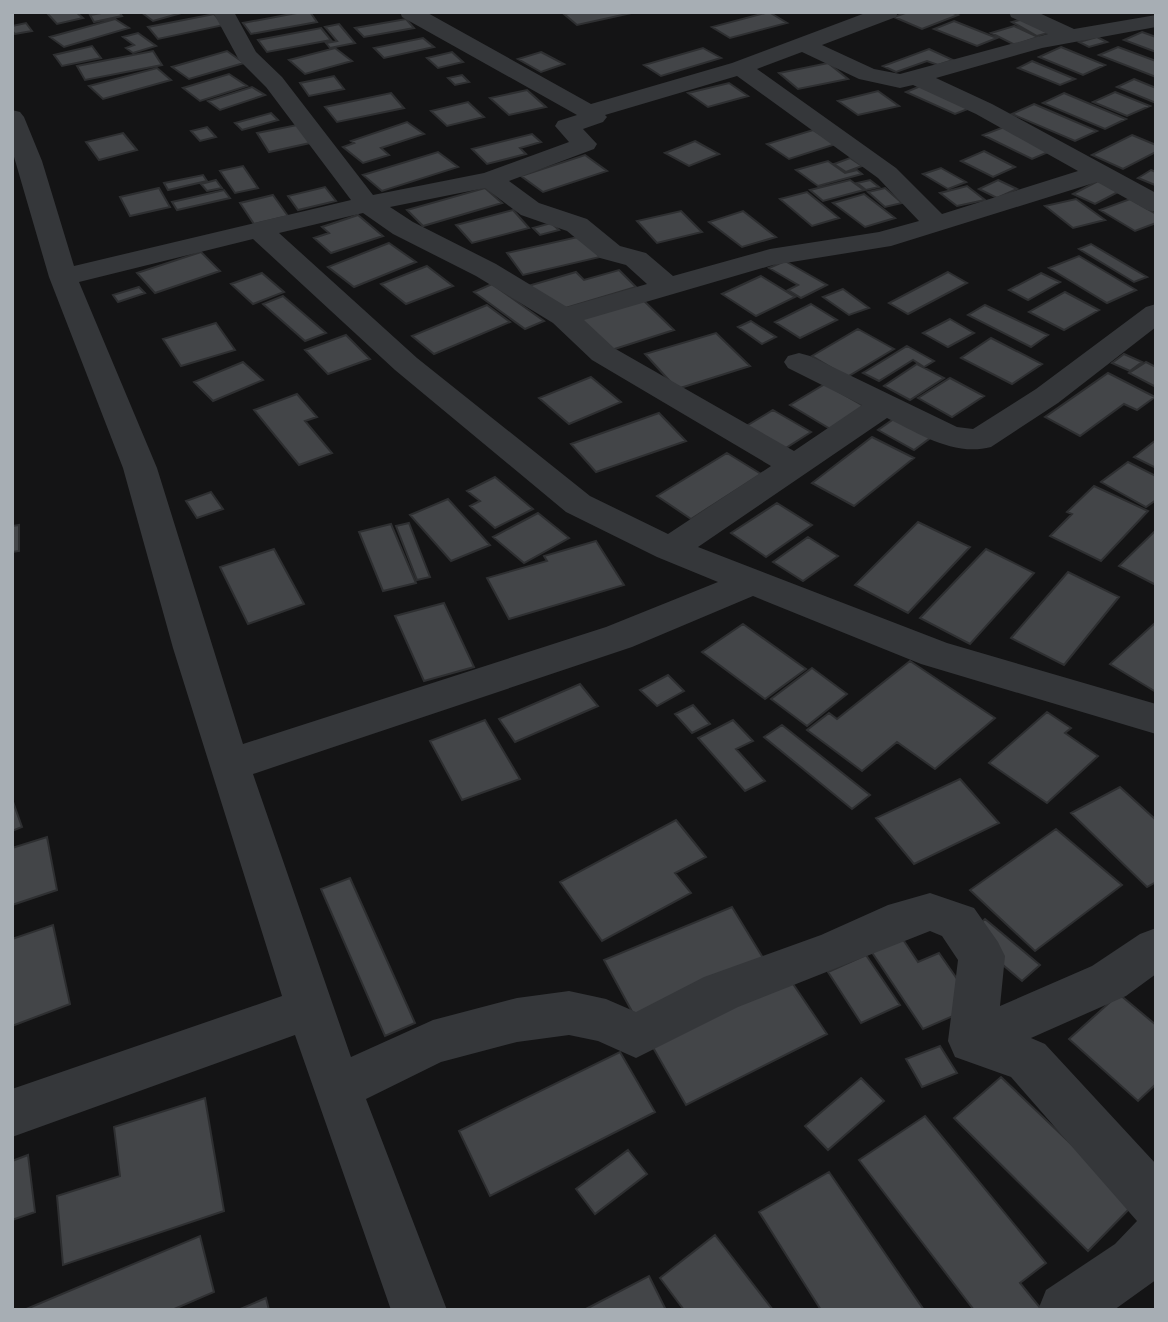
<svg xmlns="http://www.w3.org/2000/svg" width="1168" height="1322" font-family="Inter,sans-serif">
<rect width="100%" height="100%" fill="#141415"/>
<path fill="#434548" stroke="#2e2f31" stroke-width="2" d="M46,12h30l7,6 -26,6z
M107,12h12l3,4 -28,6 -4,-7z
M141,12h44l-32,9z
M302,12h8l7,10 -66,12 -8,-11z
M575,12h61l-59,13 -13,-11z
M769,12l18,11 -57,15 -18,-11z
M908,12h43l7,3 -36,14 -28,-12z
M214,14l10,11 -66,14 -10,-12z
M115,19l14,9 -65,19 -14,-10z
M406,19l8,9 -50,9 -9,-9z
M1023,19l25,14 -11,3 -25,-14z
M954,21l43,17 -20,8 -43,-17z
M26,23l6,8 -17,3 -3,-3v-5z
M339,24l16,19 -25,5 -4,-5 11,-2 -12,-14z
M1014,26l24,11 -23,8 -24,-12z
M321,28l10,12 -64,12 -9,-12z
M1142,32l14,5v15l-32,-12z
M138,33l18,13 -23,7 -7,-5 8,-3 -11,-8z
M1097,37l10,5 -18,5 -10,-5z
M423,38l11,9 -50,11 -10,-10z
M92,46l9,12 -39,8 -8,-11z
M1061,47l44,18 -22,10 -44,-18z
M1118,47l38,14v16l-57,-22z
M335,48l17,13 -47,13 -16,-14z
M703,48l18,10 -60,18 -17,-11z
M929,49l24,11 -15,5 -11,-4 -31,11 -13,-6z
M153,51l9,14 -77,15 -8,-14z
M227,51l17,12 -55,16 -17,-12z
M452,52l11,10 -25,6 -11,-10z
M541,52l23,12 -23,8 -23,-13z
M1032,61l43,18 -15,6 -42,-17z
M828,63l20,16 -50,10 -19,-16z
M157,68l14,12 -68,19 -14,-13z
M229,74l18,12 -47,15 -17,-13z
M462,75l7,7 -14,3 -7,-7z
M334,76l10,13 -35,7 -9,-13z
M1134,79l22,9v15l-39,-16z
M729,83l19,13 -40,11 -20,-14z
M923,85l50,22 -18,7 -49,-22z
M252,87l13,8 -45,15 -12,-9z
M527,90l19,17 -37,8 -19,-17z
M878,91l21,15 -41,9 -20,-14z
M1115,92l35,14 -23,10 -34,-14z
M391,93l13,15 -67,14 -12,-15z
M1064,93l62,26 -21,10 -62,-26z
M468,102l16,15 -37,9 -16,-15z
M1034,104l63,27 -22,10 -63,-27z
M271,113l7,7 -36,10 -7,-7z
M407,122l17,12 -43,14 8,7 -26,8 -20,-16 11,-4 -3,-2z
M297,125l13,18 -41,9 -12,-19z
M207,127l9,10 -16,4 -9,-10z
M1004,127l49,23 -21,9 -49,-24z
M813,130l23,14 -47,15 -22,-15z
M123,133l14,17 -38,10 -13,-18z
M532,134l9,8 -21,6 6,6 -39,10 -15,-15z
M1132,135l24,10v7l-33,17 -31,-14z
M695,141l24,13 -30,12 -24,-13z
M984,151l31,16 -22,10 -32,-16z
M438,152l20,15 -76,24 -19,-16z
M585,155l22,16 -64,21 -22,-16z
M850,158l12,8 -16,6 -12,-8z
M828,161l17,12 12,-3 5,4 -44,12 -22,-16z
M243,166l15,22 -23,5 -15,-22z
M941,168l25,14 -18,7 -25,-15z
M1151,170l5,2 -1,13 -17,-7z
M203,175l4,6 -39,9 -4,-7z
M216,180l6,8 -15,3 -6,-7z
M850,180l14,10 -41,11 -13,-11z
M870,180l9,7 -13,3 -9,-7z
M998,180l19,9 -20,9 -18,-9z
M1098,181l22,10 -25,13 -22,-10z
M967,186l18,14 -28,6 -17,-13z
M325,187l11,14 -38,9 -10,-14z
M159,188l11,19 -40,9 -10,-19z
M485,188l17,15 -79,23 -16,-16z
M885,188l17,15 -17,4 -17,-15z
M224,190l6,8 -53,12 -5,-8z
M807,192l32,26 -27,8 -32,-27z
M864,194l31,24 -30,9 -32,-24z
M273,195l15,21 -34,8 -14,-21z
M1076,199l29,21 -32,8 -28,-22z
M1130,199l26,15v9l-21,8 -35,-21z
M513,210l16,18 -57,15 -16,-18z
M681,211l21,21 -45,11 -20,-22z
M743,211l33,26 -34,10 -33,-25z
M358,215l25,21 -52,17 -17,-15 15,-5 -7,-6z
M551,223l8,7 -19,5 -7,-7z
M582,236l18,21 -77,18 -16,-22z
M389,243l27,19 -62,25 -26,-20z
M1091,244l56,33 -13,5 -55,-33z
M201,252l19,19 -65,22 -18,-20z
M1079,256l57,34 -29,13 -58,-35z
M785,261l42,24 -26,13 -13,-8 10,-5 -29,-17z
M427,266l26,20 -47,18 -25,-20z
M619,270l17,17 -84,25 -24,-26 48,-14 8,8z
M948,272l19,11 -59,31 -19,-11z
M262,273l22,19 -31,12 -22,-20z
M1041,273l19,9 -32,18 -19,-10z
M761,276l34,21 -39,19 -34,-22z
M492,284l52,37 -19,8 -51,-37z
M139,287l6,6 -27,9 -5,-7z
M843,289l26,19 -20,7 -26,-18z
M1065,292l34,18 -35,20 -35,-18z
M283,296l43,37 -21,8 -42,-37z
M641,298l33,32 -72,23 -32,-34z
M811,304l26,16 -37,18 -25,-16z
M487,305l23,17 -76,32 -22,-18z
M985,305l63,30 -17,12 -63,-32z
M950,319l24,14 -26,14 -25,-14z
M751,321l25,16 -14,7 -24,-17z
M216,323l19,27 -54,16 -18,-27z
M858,329l36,20 -47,28 -35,-21z
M716,333l34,33 -73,23 -32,-35z
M346,335l24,24 -42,15 -23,-24z
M991,338l51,26 -30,20 -51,-26z
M907,346l27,15 -10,6 -11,-7 -34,21 -16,-8z
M1124,354l18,8 -12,9 -18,-8z
M243,362l20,18 -50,21 -19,-19z
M1146,362l10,5v20l-27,-14z
M917,364l27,14 -34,22 -26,-14z
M1108,373l47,24 -18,13 -13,-6 -44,32 -35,-19z
M591,377l30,25 -52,22 -30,-26z
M950,378l34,18 -32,21 -34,-19z
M825,384l42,24 -35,22 -42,-25z
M297,394l20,23 -12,4 27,32 -33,12 -45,-55z
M773,410l38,22 -30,19 -38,-23z
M659,413l27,28 -90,31 -25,-28z
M898,416l35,20 -19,14 -36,-20z
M872,437l42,21 -60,48 -42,-23z
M1156,440v28l-22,-11z
M727,453l34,21 -70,45 -34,-23z
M1128,462l28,14v24l-10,7 -45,-25z
M495,477l38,32 -38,19 -25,-22 10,-5 -13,-10z
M1094,486l54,25 -47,50 -51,-25 22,-22 -5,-2z
M211,492l12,17 -26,9 -11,-17z
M448,499l42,46 -39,16 -41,-46z
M777,503l35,22 -46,32 -35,-24z
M538,513l31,25 -45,25 -31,-26z
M918,522l52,25 -62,66 -53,-28z
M409,523l21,54 -13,3 -21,-54z
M391,524l25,59 -33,8 -24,-59z
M19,525v26l-7,1v-26z
M1156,530v55l-37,-19z
M808,537l30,19 -35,25 -30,-19z
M596,541l28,44 -115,34 -22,-41 60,-17 -3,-5z
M274,549l30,55 -56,20 -28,-57z
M986,549l48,24 -64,71 -50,-26z
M1068,572l51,25 -55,68 -53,-27z
M444,603l30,64 -50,14 -29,-65z
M1156,622v70l-46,-28z
M743,624l63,45 -41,30 -63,-47z
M910,661l85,57 -60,51 -38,-27 -35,29 -55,-41 22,-17 8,6z
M812,668l35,26 -40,32 -36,-27z
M668,675l16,16 -27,15 -17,-16z
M580,684l18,22 -83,36 -16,-23z
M693,705l17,19 -18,9 -17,-19z
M1047,712l24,16 -6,5 33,23 -51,47 -58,-40z
M485,720l35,59 -58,21 -32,-59z
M733,720l20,21 -17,8 29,32 -20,10 -47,-53z
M782,725l88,70 -18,14 -88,-72z
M960,779l39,44 -85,41 -38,-46z
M1120,787l36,33v62l-9,5 -76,-74z
M12,799l10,28 -10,4z
M676,820l30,37 -31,16 16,20 -89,48 -42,-59z
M1056,829l66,56 -87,66 -65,-61z
M47,837l10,53 -45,15v-57z
M350,878l65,145 -30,13 -64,-147z
M732,907l33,54 -130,56 -31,-57z
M985,919l55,46 -18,16 -55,-46z
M53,925l17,79 -58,22v-87z
M902,938l16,24 21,-9 37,53 -53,23 -52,-78z
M866,955l34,50 -39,18 -33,-51z
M789,978l38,56 -141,71 -35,-61z
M1119,994l37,31v59l-18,17 -69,-62z
M940,1046l17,27 -35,14 -16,-28z
M620,1052l35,60 -165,84 -31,-65z
M1001,1077l133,127 -46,47 -134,-133z
M861,1078l23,23 -56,49 -23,-24z
M205,1098l19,113 -161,54 -6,-69 63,-20 -6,-49z
M925,1116l121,147 -26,20 22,27h-68l-115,-150z
M628,1150l19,24 -52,40 -19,-25z
M28,1155l7,57 -23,8v-59z
M829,1172l95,138h-103l-62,-98z
M715,1235l58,75h-89l-24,-32z
M200,1236l14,56 -42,18h-148z
M649,1276l17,34h-82z
M266,1298l3,12h-31z"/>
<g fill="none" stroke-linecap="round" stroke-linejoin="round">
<path fill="#35373a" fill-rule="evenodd" d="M213,12h21l22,40 26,25 91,118 111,-22 85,-31 -14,-16 3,-5 19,-6 -175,-98 -2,-5h26l165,92 141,-41 136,-51h30l-2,5 -74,28 52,24 26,5 148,-40 -37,-17 -2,-5h28l37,17 82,-14v12l-114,21 -106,30 56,26 164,89v19l-9,-2 -50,-28 -206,64 -118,19 -189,55 30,28 180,103 68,-46 -74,-37 -4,-6 4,-6 11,-3 11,3 147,71 16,2 63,-40 110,-82 10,-3v23l-98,76 -67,44c-37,10 -73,-14 -104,-29l-189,129 249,96 209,61v30l-235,-70 -168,-68 -121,51 -379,127 98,283 82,-37 84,-22 52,-7 37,8 30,13 68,-35 117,-42 67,-30 42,-12 44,15 24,34 7,14 -5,50 92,-40 48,-32 16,-6v46l-30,22 -95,42 14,6 111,120v116l-3,2 -39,28h-76l8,-20 69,-46 22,-23 -126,-144 -56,-20 -7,-16 10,-81 -16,-24 -12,-5 -192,76 -102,51 -38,-17 -29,-6 -52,7 -76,20 -75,37 81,211h-56l-96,-275 -283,102v-48l270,-93 -109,-348 -50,-180 -74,-191 -37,-127v-40l8,2 4,5 18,44 32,105 277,-66 -85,-113 -27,-27zM802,52l57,27 41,9 13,-3 63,29 102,57 -136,43 -46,-46 -139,-99zM737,76l141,102 41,43 -40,11 -109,17 -97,27 -27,-23 -26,-7 -33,-27 -48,-16 -30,-22 85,-32 3,-5 -14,-15 20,-7 4,-5 -2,-2zM485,188l36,27 46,16 33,27 26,7 21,19 -80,23 -71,-43 -83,-42 -23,-15zM363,213l30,21 83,42 77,47 39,37 179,106 -103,68 -78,-38 -173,-138 -138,-125zM253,239l142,131 171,142 91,45 61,25 -112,45 -363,117 -86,-276 -78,-186z"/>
</g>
<rect width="1168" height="1322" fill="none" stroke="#a7aeb4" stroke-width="28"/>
</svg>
